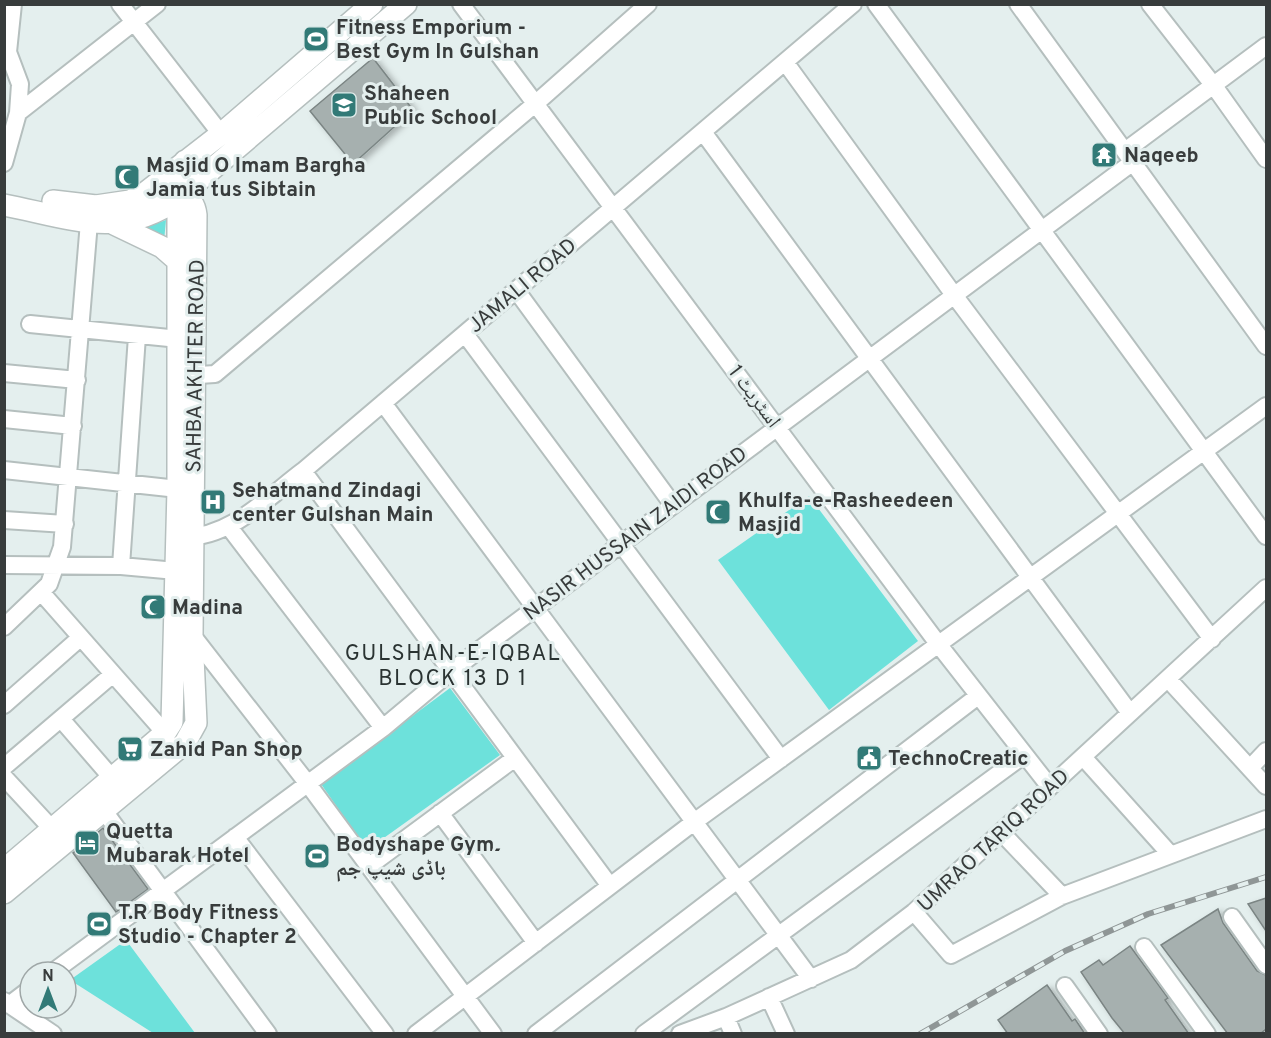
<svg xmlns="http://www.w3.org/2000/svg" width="1271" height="1038" font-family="Overpass,'Noto Naskh Arabic',sans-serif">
<defs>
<filter id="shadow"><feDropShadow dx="4.5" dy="2.5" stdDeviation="3" flood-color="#0004"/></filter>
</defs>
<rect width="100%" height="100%" fill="#e4efee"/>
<path fill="#6de1db" d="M166,220l-2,21 -23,-12z
M809,496l109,145 -89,69 -111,-150z
M450,688l50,67 -133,95 -46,-66z
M126,940l69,93h-42l-83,-53z"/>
<path fill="#a6b0af" stroke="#7b8584" stroke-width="1.5" filter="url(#shadow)" d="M373,58l40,52 -60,54 -43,-53z
M103,828l45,61 -32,23 -43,-59z
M1266,898v33l-18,-27z
M1218,909l5,14 34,48 9,4v54l-6,5h-32l-67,-89z
M1130,946l38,52 -3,2 24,34h-64l-13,-16 -31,-46 18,-12 4,5z
M1047,985l25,36 3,-2 10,15h-77l-10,-14z"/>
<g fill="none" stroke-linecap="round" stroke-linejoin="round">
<g stroke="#b5bfbe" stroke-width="20">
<path id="minor" d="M120,4l101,130
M461,4l478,641 111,142
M876,4l390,532
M1018,4l248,342
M1150,4l64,82 52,73
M785,62l169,233 258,344
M18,113l139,-109
M703,132l427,581
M1125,151l141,-105
M4,163l14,-50 2,-29 -12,-32 5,-48
M516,290l157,215
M30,324l149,15
M465,334l316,425
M4,373l73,7
M183,376l32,-2 320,-270 113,-100
M383,403l428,576
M4,419l69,7
M4,470l174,19
M303,471l307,415
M4,520l61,4
M229,527l154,201
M182,537c47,2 85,-39 121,-66l550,-467
M4,565l117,1 55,5
M121,566l16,-230
M41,592l124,141
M4,627l45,-43 13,-37 27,-325
M188,635h4l116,149 185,250
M1168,679l98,107
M4,705l76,-67
M61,719l51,59
M1083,757l87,97
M4,767l108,-92
M1250,768l16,-17
M4,777l49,53
M104,811l164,223
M440,813l96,130
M1001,832l61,64
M235,837l150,197
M369,866l146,-108
M914,912l37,43 111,-59 204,-77
M1232,917l34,48
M1144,947l63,87
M53,972l330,-244 68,-57 682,-509
M1065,986l34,48
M769,997l17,37
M4,1001l49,33
M9,1005l21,-16
M726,1017l7,17
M416,1034l278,-212 572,-416
M536,1034l442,-338
M644,1034l380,-279
M680,1034l46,-17 125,-57 63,-48 352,-324"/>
</g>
<g stroke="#b5bfbe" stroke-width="24">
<path id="major" d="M53,201l43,5 34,-5 15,-8 76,-59 151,-130
M4,205c63,12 117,36 174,-7l228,-194
M114,224l48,23 16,14
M4,870l161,-137 7,-11 6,-233v-295l7,-33
M4,893l181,-150 11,-20 -4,-88 4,-420c-3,-27 -29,-21 -51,-22"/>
</g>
<use href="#minor" stroke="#fff" stroke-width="16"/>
<use href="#major" stroke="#fff" stroke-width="21"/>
<g stroke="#8f9696" stroke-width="6">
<path id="rail" d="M920,1034l145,-83 83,-37 118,-37"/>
</g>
<use href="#rail" stroke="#e4efee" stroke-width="4" stroke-dasharray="11" stroke-linecap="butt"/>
</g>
<defs>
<g id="stadium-square" transform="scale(1.35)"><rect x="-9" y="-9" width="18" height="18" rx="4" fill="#327a77" stroke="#e4efee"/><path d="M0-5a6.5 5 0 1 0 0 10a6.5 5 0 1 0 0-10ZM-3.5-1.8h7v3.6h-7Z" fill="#fff"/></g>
<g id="school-square" transform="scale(1.35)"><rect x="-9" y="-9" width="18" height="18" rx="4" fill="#327a77" stroke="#e4efee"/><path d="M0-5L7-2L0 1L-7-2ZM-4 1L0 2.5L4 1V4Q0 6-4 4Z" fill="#fff"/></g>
<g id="temple-square" transform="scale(1.35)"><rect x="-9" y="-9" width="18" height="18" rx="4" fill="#327a77" stroke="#e4efee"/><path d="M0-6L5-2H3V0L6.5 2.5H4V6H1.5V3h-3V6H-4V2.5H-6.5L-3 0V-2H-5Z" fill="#fff"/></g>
<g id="mosque-square" transform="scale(1.35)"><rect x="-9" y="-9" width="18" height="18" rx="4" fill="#327a77" stroke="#e4efee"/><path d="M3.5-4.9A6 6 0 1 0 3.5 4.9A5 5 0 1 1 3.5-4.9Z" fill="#fff"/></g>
<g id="hospital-square" transform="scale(1.35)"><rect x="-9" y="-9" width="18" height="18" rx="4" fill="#327a77" stroke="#e4efee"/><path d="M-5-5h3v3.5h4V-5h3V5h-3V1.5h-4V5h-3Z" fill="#fff"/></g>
<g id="supermarket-square" transform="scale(1.35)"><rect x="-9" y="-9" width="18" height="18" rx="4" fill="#327a77" stroke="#e4efee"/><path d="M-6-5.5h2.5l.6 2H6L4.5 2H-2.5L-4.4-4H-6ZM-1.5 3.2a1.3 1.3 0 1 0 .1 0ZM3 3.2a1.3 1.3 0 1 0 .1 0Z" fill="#fff"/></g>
<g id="civic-square" transform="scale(1.35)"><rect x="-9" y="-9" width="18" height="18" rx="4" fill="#327a77" stroke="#e4efee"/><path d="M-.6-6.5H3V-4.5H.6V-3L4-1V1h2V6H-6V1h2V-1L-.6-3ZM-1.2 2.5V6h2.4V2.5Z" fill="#fff"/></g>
<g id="hotel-square" transform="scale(1.35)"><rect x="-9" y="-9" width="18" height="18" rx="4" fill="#327a77" stroke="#e4efee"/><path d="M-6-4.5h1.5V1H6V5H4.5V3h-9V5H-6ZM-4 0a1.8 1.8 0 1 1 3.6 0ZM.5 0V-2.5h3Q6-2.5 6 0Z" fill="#fff"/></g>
</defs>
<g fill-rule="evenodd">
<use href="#stadium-square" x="316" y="39"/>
<use href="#school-square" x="344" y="105"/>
<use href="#temple-square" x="1104" y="155"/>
<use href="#mosque-square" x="127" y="177"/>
<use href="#hospital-square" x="213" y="502"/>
<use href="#mosque-square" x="718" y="512"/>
<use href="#mosque-square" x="153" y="607"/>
<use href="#supermarket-square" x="130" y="749"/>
<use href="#civic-square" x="869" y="758"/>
<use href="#hotel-square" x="87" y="843"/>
<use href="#stadium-square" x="317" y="856"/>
<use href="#stadium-square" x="99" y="924"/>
</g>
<g text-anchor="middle" stroke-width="6" stroke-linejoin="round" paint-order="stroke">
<g font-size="21" font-weight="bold" fill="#383c3c" stroke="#e4efee" text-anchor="start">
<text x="336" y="34">Fitness Emporium -<tspan x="336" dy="24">Best Gym In Gulshan</tspan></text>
<text x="364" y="100">Shaheen<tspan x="364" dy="24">Public School</tspan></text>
<text x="1124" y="162">Naqeeb</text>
<text x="146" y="172">Masjid O Imam Bargha<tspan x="146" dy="24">Jamia tus Sibtain</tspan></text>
<text x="232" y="497">Sehatmand Zindagi<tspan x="232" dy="24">center Gulshan Main</tspan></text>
<text x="738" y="507">Khulfa-e-Rasheedeen<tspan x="738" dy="24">Masjid</tspan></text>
<text x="172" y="614">Madina</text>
<text x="150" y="756">Zahid Pan Shop</text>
<text x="888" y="765">TechnoCreatic</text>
<text x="106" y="838">Quetta<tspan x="106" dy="24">Mubarak Hotel</tspan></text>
<text x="336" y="851">Bodyshape Gym۔<tspan x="336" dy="24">باڈی شیپ جم</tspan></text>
<text x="118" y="919">T.R Body Fitness<tspan x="118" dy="24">Studio - Chapter 2</tspan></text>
</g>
<g font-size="21" fill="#383c3c" stroke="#e4efee">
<text transform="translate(522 285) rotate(-40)" y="7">JAMALI ROAD</text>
<text transform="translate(195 366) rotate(-89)" y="7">SAHBA AKHTER ROAD</text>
<text transform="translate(755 396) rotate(53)" y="7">اسٹریٹ 1</text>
<text transform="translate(635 533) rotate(-37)" y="7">NASIR HUSSAIN ZAIDI ROAD</text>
<text transform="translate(993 840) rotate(-43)" y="7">UMRAO TARIQ ROAD</text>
</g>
<g font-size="22" letter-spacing="1.5" fill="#2a3332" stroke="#e4efee">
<text x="453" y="660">GULSHAN-E-IQBAL<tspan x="453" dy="25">BLOCK 13 D 1</tspan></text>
</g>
</g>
<rect width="1271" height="1038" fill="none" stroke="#383c3c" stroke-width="12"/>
<g transform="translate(48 990)"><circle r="28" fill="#e4efee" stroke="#9fa7a7" stroke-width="1.5"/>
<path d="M0-4.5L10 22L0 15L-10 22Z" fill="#327a77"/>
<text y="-9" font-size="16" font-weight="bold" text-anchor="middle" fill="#383c3c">N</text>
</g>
</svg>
